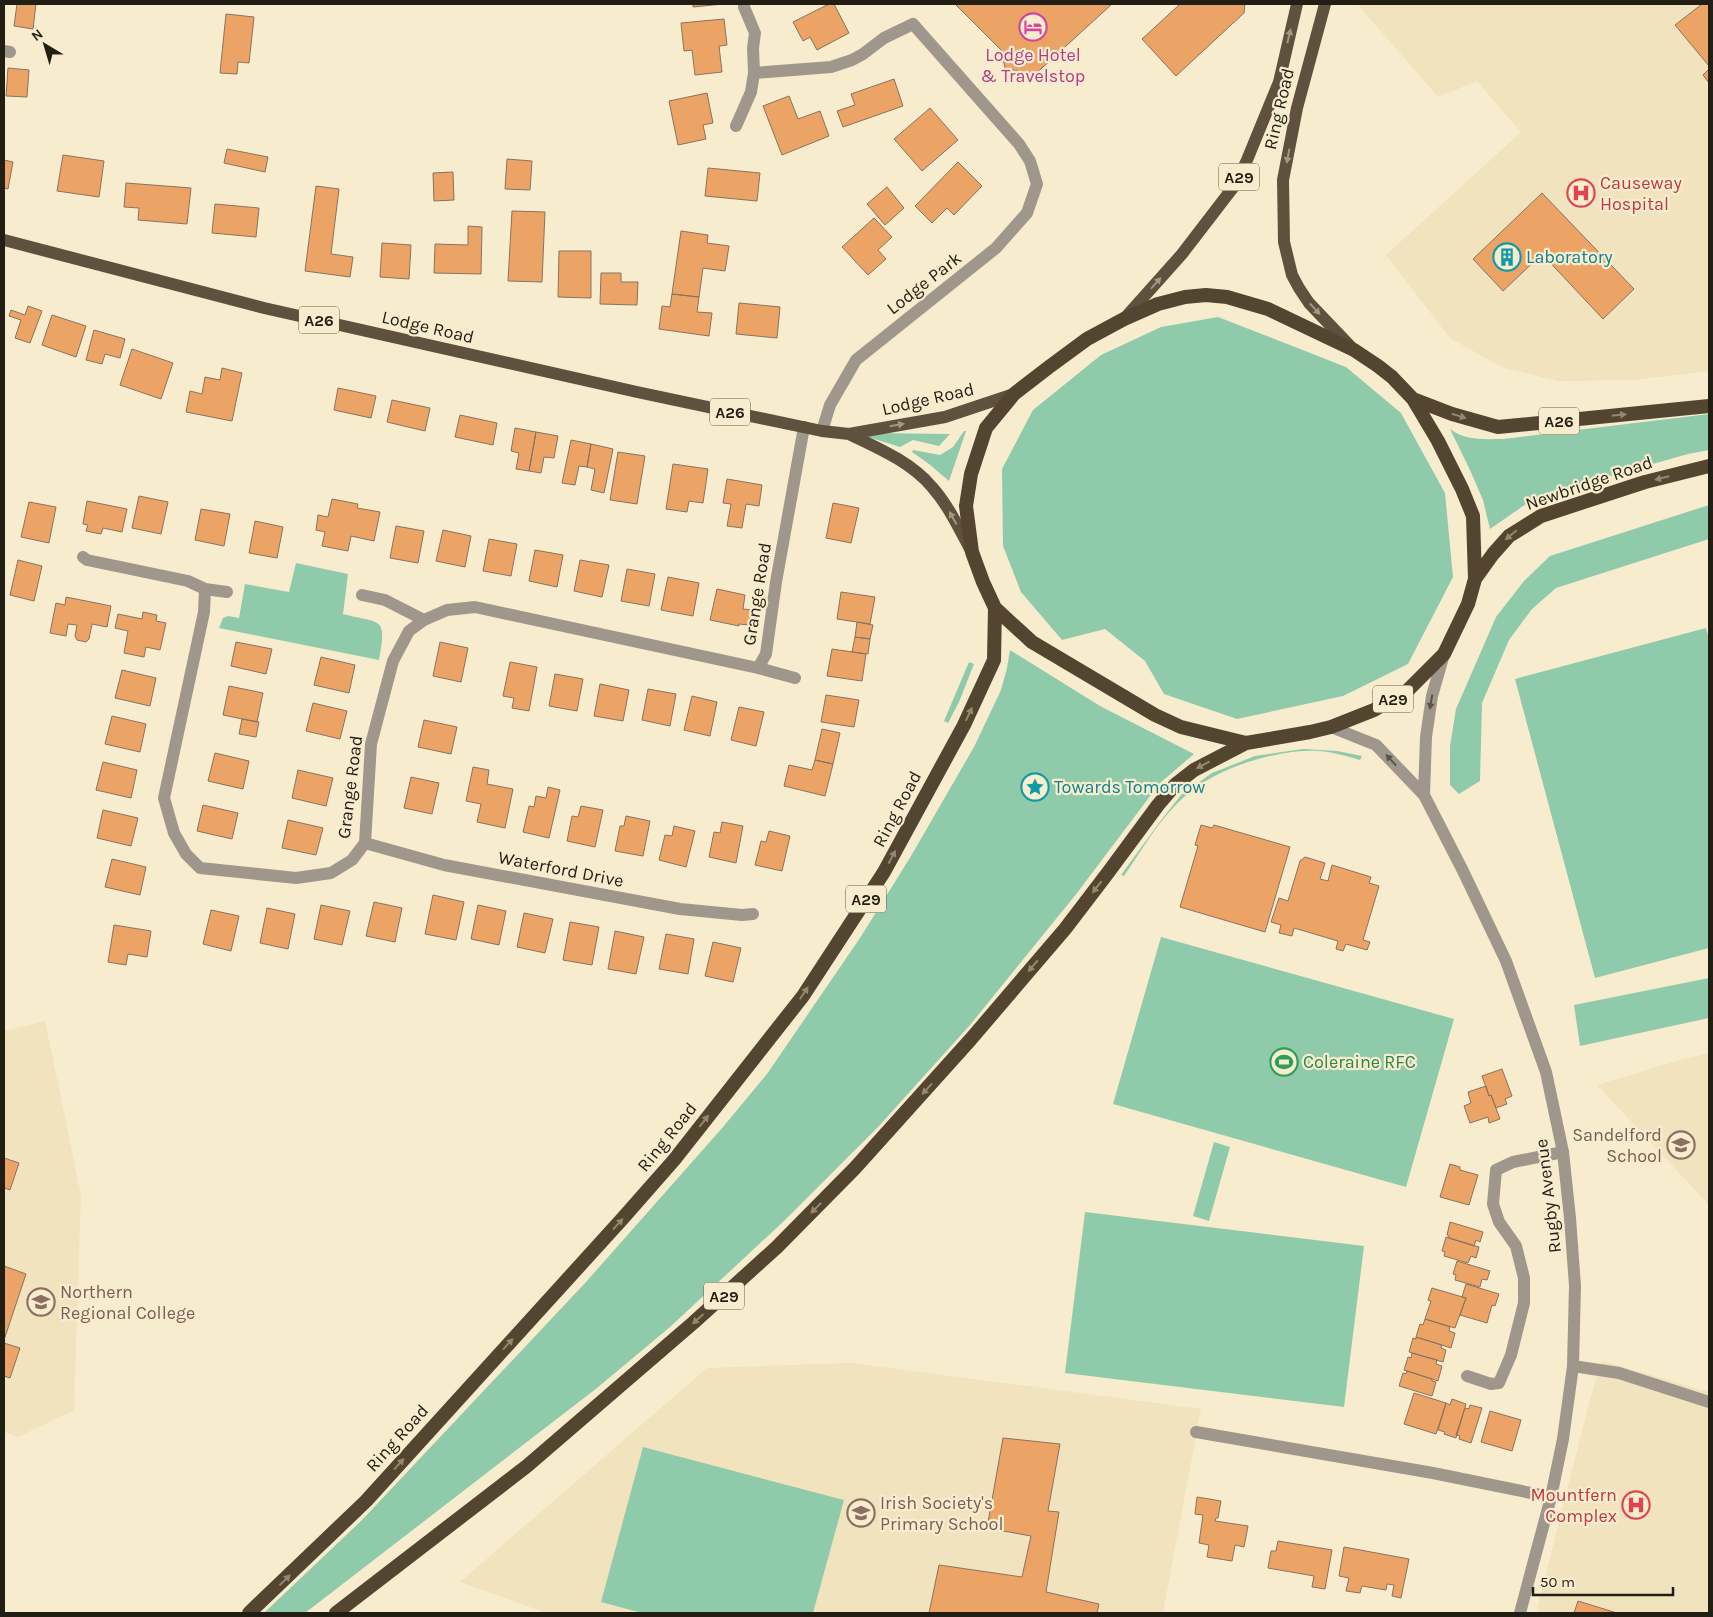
<svg xmlns="http://www.w3.org/2000/svg" width="1713" height="1617" font-family="Karla,sans-serif">
<rect width="100%" height="100%" fill="#f8ecce"/>
<path fill="#f1e3bd" d="M1360,4h349v367l-74,9 -77,1 -54,-13 -54,-30 -64,-83 135,-123 -44,-51 -39,16 -79,-91z
M45,1021l36,174 -7,215 -56,27 -14,-5v-401z
M1709,1053v152l-112,-120 83,-25z
M1602,1361l107,31v221h-173l55,-217z
M852,1363l349,46 -38,204h-617l-86,-31 247,-214z"/>
<path fill="#8fcbaa" d="M1218,317l128,50 55,46 44,80 8,84 -45,87 -65,32 -106,23 -73,-25 -19,-33 -40,-32 -43,11 -41,-48 -18,-46 -1,-77 31,-59 68,-55 60,-28z
M1709,414v36l-21,4 -103,29 -59,21 -36,25 -7,-29 -13,-30 -20,-41c16,12 34,10 54,10z
M964,431h2l-17,50 -20,-17 -17,-12 1,-2 27,5 13,-8z
M869,433l81,1 -11,12 -26,-6 -13,7 -32,-10z
M1709,505v34l-153,49 -24,21 -23,31 -27,63 -2,78 -21,13 -9,-9v-39l6,-37 40,-92 28,-36 26,-25z
M296,563l52,11 -5,40c39,10 44,2 36,46l-160,-32 4,-10 5,-2 11,2 6,-34 44,8z
M1706,628l3,11v309l-114,30 -80,-299z
M1010,650l90,56 94,48 -34,29 -83,110 -107,132 -91,101 -95,95 -114,106 -73,61 -292,225h-41l98,-93 224,-238 137,-155 44,-53 93,-136 51,-82 63,-109 27,-57 6,-22z
M969,662l5,2 -15,38 -11,21 -4,-2z
M1303,749l34,2 25,5 -2,4c-14,-4 -27,-8 -41,-9 -44,-2 -103,17 -135,46 -25,22 -42,53 -60,79l-3,-1 41,-56 19,-24 31,-22 43,-17z
M1161,937l293,82 -48,168 -293,-83z
M1709,978v40l-129,28 -6,-41z
M1214,1142l16,5 -21,74 -16,-5z
M1085,1212l279,34 -20,161 -279,-34z
M643,1447l201,53 -31,113h-171l-41,-11z"/>
<path fill="#eca466" stroke="#8a725e" d="M17,4h19l-3,25 -19,-3z
M693,4h30l-30,3z
M829,4h5l15,29 -32,17 -7,-13 -7,4 -10,-19z
M955,4h157l-81,74 -14,-7 -12,-3 -4,-18z
M1178,4h67l-1,9 -68,63 -34,-37 37,-34z
M1702,4h7v62l-34,-41z
M226,14l28,3 -5,46 -11,-1 -1,12 -17,-1z
M724,19l3,26 -8,1 3,26 -27,3 -3,-25 -8,1 -3,-28z
M8,68l21,2 -2,27 -21,-1z
M1709,69v14l-6,-8z
M894,79l9,27 -60,21 -6,-16 18,-6 -4,-11z
M707,93l6,30 -10,2 3,14 -28,6 -9,-44z
M789,96l9,23 22,-8 9,25 -47,19 -19,-49z
M930,108l28,32 -36,31 -28,-32z
M227,149l41,8 -3,15 -41,-9z
M63,155l41,6 -5,36 -42,-6z
M507,159l25,2 -2,29 -25,-1z
M4,160l9,2 -5,27 -4,-1z
M958,162l24,24 -28,29 -7,-7 -15,15 -17,-17z
M708,168l52,5 -3,28 -52,-5z
M453,172l1,28 -20,1 -1,-28z
M126,183l65,5 -4,36 -49,-4 1,-12 -15,-1z
M316,186l23,3 -8,65 22,3 -3,20 -45,-6z
M887,187l17,21 -19,17 -18,-21z
M1542,193l92,96 -31,30 -61,-65 -39,37 -30,-32z
M215,204l44,4 -3,29 -44,-4z
M512,211l33,1 -3,70 -34,-1z
M874,218l18,19 -14,13 8,9 -18,16 -26,-28z
M468,226l14,1 -1,47 -47,-1 1,-29 33,1z
M681,231l27,4 -1,8 22,3 -4,25 -22,-3 -4,29 -27,-3z
M382,243l29,2 -2,34 -29,-2z
M559,251h32v47l-33,-1z
M601,273h20v9h17l-1,23 -37,-1z
M672,294l27,3 -2,15 15,1 -3,23 -50,-7 3,-23 8,1z
M739,303l41,4 -3,31 -41,-4z
M28,306l14,5 -12,32 -15,-5 6,-18 -12,-4 2,-6 14,5z
M52,315l34,11 -10,31 -34,-12z
M94,330l31,9 -5,19 -15,-4 -3,10 -16,-4z
M132,349l41,14 -12,36 -41,-14z
M222,368l20,5 -10,48 -46,-9 4,-21 12,3 3,-17 15,3z
M338,388l38,8 -5,22 -37,-8z
M392,400l38,8 -5,23 -38,-9z
M460,415l37,8 -4,22 -38,-8z
M515,428l21,4 -7,39 -13,-2 3,-16 -8,-2z
M536,432l22,4 -4,22 -10,-1 -3,16 -12,-2z
M571,440l20,4 -4,23 -8,-1 -4,19 -13,-2z
M591,444l22,5 -9,44 -13,-3 4,-21 -8,-2z
M618,452l27,4 -8,48 -27,-4z
M673,464l35,5 -5,34 -14,-2 -2,11 -21,-3z
M727,479l35,6 -3,21 -13,-2 -4,24 -15,-2 4,-22 -8,-1z
M139,496l29,6 -7,32 -29,-6z
M332,499l26,5 -1,4 23,4 -6,29 -23,-5 -3,15 -26,-5 3,-14 -9,-2 2,-15 10,2z
M87,501l40,8 -5,23 -19,-4 -2,6 -15,-3 2,-6 -5,-1z
M29,502l27,5 -7,36 -28,-6z
M833,503l26,5 -8,35 -25,-5z
M201,509l29,5 -6,32 -29,-6z
M255,521l28,6 -6,31 -28,-5z
M396,526l28,5 -6,32 -28,-5z
M443,530l28,6 -6,31 -29,-6z
M489,539l28,5 -6,32 -28,-5z
M535,550l28,5 -6,32 -28,-6z
M18,560l24,6 -8,35 -24,-6z
M580,560l29,5 -7,32 -28,-6z
M627,569l28,5 -6,32 -28,-5z
M668,577l31,6 -6,33 -32,-6z
M717,589l28,6 -2,14 9,1 -3,15 -10,-1v2l-29,-6z
M841,592l34,5 -5,27 -33,-5z
M66,597l45,9 -4,21 -15,-3 -3,15 -3,3 -9,-2 -2,-4 2,-11 -9,-1 -2,12 -16,-3 6,-30 9,2z
M143,612l14,3 -1,6 10,2 -6,27 -14,-3 -2,10 -20,-4 4,-22 -13,-3 3,-14 24,5z
M857,622l16,3 -3,14 -15,-2z
M855,637l15,2 -2,15 -16,-2z
M236,642l36,7 -6,25 -35,-8z
M440,642l28,6 -7,34 -28,-6z
M832,649l34,5 -4,27 -35,-5z
M321,657l34,8 -6,28 -35,-8z
M510,662l27,5 -8,44 -17,-3 2,-10 -11,-2z
M122,670l34,8 -6,28 -35,-8z
M555,674l28,5 -6,32 -28,-5z
M600,684l29,6 -6,31 -29,-5z
M229,686l34,7 -6,29 -34,-7z
M648,689l28,5 -6,32 -28,-6z
M826,695l33,5 -5,27 -33,-5z
M692,696l25,6 -7,34 -26,-6z
M313,703l34,8 -7,28 -34,-8z
M739,707l25,5 -8,34 -25,-6z
M112,716l34,8 -6,28 -35,-8z
M242,719l17,3 -3,15 -17,-3z
M424,720l33,7 -6,27 -33,-7z
M822,729l18,4 -7,31 -18,-4z
M215,753l34,8 -6,28 -35,-8z
M815,760l18,4 -8,32 -41,-10 5,-21 23,5z
M103,762l34,8 -6,28 -35,-8z
M473,767l16,3 -2,14 26,5 -8,39 -28,-6 4,-18 -15,-3z
M298,770l35,8 -7,28 -34,-8z
M411,777l28,6 -7,31 -28,-6z
M548,787l12,3 -11,48 -26,-6 6,-26 5,1 2,-11 10,2z
M203,805l35,8 -6,26 -35,-8z
M581,806l22,4 -8,37 -28,-6 5,-25 6,1z
M103,810l35,8 -7,28 -34,-8z
M626,816l24,5 -7,35 -28,-5 5,-25h4z
M288,820l35,8 -7,27 -34,-7z
M722,822l21,4 -7,37 -27,-6 5,-25 6,1z
M1201,825l11,3 2,-3 76,22 -25,85 -85,-25 18,-61 -3,-1z
M674,826l21,5 -9,36 -27,-7 6,-25 7,1z
M769,831l21,5 -8,35 -27,-6 6,-24 5,1z
M1305,857l20,6 -5,16 8,2 4,-16 39,12 -2,6 10,3 -16,54 7,2 -3,8 -21,-6 -3,7 -7,-2 2,-8 -44,-13 -2,8 -13,-3 2,-8 -10,-3 8,-24 9,3 12,-40z
M112,859l34,8 -6,28 -35,-8z
M433,895l31,7 -8,38 -31,-6z
M374,902l28,6 -7,34 -29,-6z
M321,905l29,6 -8,34 -28,-6z
M478,905l28,6 -7,34 -28,-6z
M267,908l28,6 -7,35 -28,-6z
M211,910l28,6 -8,35 -28,-7z
M524,913l29,6 -8,34 -28,-6z
M570,922l29,5 -7,38 -29,-5z
M114,925l37,6 -4,26 -19,-3 -2,11 -18,-3z
M615,931l29,6 -8,37 -28,-5z
M666,934l28,5 -6,35 -29,-5z
M713,942l28,6 -8,34 -28,-6z
M1502,1069l10,27 -7,3 2,5 -11,4 -5,-13 -2,1 -7,-20z
M1486,1086l3,10 2,-1 9,24 -11,4 -1,-6 -18,6 -6,-17 7,-3 -3,-11z
M4,1158l15,5 -9,27 -6,-2z
M1450,1164l10,3v3l18,5 -9,30 -29,-8z
M1450,1222l33,10 -3,10 -4,-2 -2,6 -25,-8v-2l-2,-1z
M1446,1237l33,10 -3,11 -5,-2 -3,7 -24,-7 1,-4 -3,-1z
M1457,1261l33,10 -3,9 -5,-1 -2,8 -25,-7 1,-5 -3,-1z
M4,1266l22,8 -22,66z
M1466,1284l33,10 -4,12 -3,-1 -5,18 -27,-8 6,-17 -4,-1z
M1432,1288l34,10 -11,30 -30,-9 6,-18 -3,-1z
M1425,1319l25,8 -1,4 6,2 -4,15 -35,-11 4,-13 3,1z
M1416,1337l26,8 -1,3 5,2 -3,12 -34,-10 4,-14 3,1z
M4,1343l16,5 -10,30 -6,-2z
M1412,1353l25,7 -1,4 6,2 -4,15 -34,-11 4,-13 3,1z
M1407,1371l25,8v2l4,1 -4,14 -33,-10 4,-13 3,1z
M1414,1393l32,10 -10,31 -32,-10z
M1452,1399l14,5 -10,34 -12,-4 1,-2 -7,-2 8,-27 4,2z
M1470,1405l12,3 -11,35 -12,-4 1,-3 -4,-1 9,-27 4,1z
M1490,1411l31,9 -9,31 -31,-9z
M1003,1438l57,6 -12,67 11,1 -13,80 53,12 -2,9h-168l10,-48 83,12 9,-41 -44,-8z
M1197,1497l24,4 -3,17h-2l-1,3 33,5 -4,21 -9,-2 -3,16 -25,-4 2,-12 -10,-2 4,-28 -8,-1z
M1278,1541l54,9 -7,39 -13,-2 2,-11 -46,-8 3,-17h5z
M1344,1547l65,12 -8,39 -9,-2 2,-11 -7,-1 -1,6 -24,-4 -2,7 -14,-2 3,-13 -10,-2z
M1578,1601l39,12h-43z"/>
<g fill="none" stroke-linecap="round" stroke-linejoin="round">
<path stroke="#9f978c" stroke-width="12" d="M4,51l6,1
M754,73l77,-6 21,-7 11,-6 21,-16 29,-14 106,120 11,17 7,23 -10,29 -31,35 -140,112 -26,45 -8,26
M736,126l15,-34 3,-19 -1,-25 2,-15 -11,-26v-3
M83,557l4,3 101,21 17,8 -1,23 -40,186 10,35 12,21 14,14 96,10 35,-5 21,-13 13,-17 6,-99 22,-83 16,-30 15,-11 23,-10 28,-3 283,61 8,-14 10,-72 28,-155
M205,589l22,3
M362,595l23,5 39,20
M758,668l37,10
M365,843l79,22 236,44 62,6 11,-1
M1573,1366l46,7 90,29
M1467,1376l24,8 8,-1 12,-28 13,-52v-25l-8,-32 -17,-24 -6,-18 3,-34 17,-8 50,-10
M1196,1432l237,41 118,24"/>
<path stroke="#9f978c" stroke-width="12" d="M1331,727l45,18 48,50 39,76 43,90 40,111 17,80 7,66 5,68 -2,80 -10,73 -12,58 -31,116
M1424,795l2,-58 6,-41 12,-42"/>
<path stroke="#5f513d" stroke-width="12" d="M1325,4l-28,104 -14,72 1,62 8,33 7,13 10,15 43,45
M4,240l260,68 373,84 185,39 27,3 96,-17 69,-23
M1124,319l58,-65 53,-69 12,-25 32,-78 18,-78
M849,434c29,14 62,28 83,53 16,18 27,41 38,62"/>
<path stroke="#544530" stroke-width="14" d="M1206,295l21,2 41,12 86,41 24,16 14,11 21,22 25,42 24,48 11,27 2,63 -7,25 -24,50 -36,36 -34,20 -43,17 -21,5 -64,11 -65,-16 -26,-12 -123,-73 -37,-34 -12,-26 -11,-30 -6,-46 5,-32 15,-46 28,-34 35,-27 38,-28 37,-20 34,-15 27,-7z
M1413,399l39,15 46,13 211,-21
M1475,579l18,-25 16,-18 32,-20 104,-34 64,-16
M249,1613l117,-112 257,-283 51,-58 129,-164 81,-124 80,-147 30,-65 1,-52
M336,1613l191,-147 166,-143 84,-76 78,-79 116,-129 94,-110 42,-55 51,-69 18,-21 18,-14 52,-27"/>
</g>
<defs><path id="oneway-solid" d="M-6-.8H1V-3.2L6.5 0L1 3.2V.8H-6Z" transform="scale(1.25)"/></defs>
<g fill="#a4977e">
<use href="#oneway-solid" transform="translate(1289 36) rotate(-77)"/>
<use href="#oneway-solid" transform="translate(1288 156) rotate(101)"/>
<use href="#oneway-solid" transform="translate(1156 283) rotate(-48)"/>
<use href="#oneway-solid" transform="translate(1315 309) rotate(47)"/>
<use href="#oneway-solid" transform="translate(897 425) rotate(-10)"/>
<use href="#oneway-solid" transform="translate(953 518) rotate(-119)"/>
</g>
<g fill="#96886f">
<use href="#oneway-solid" transform="translate(1619 415) rotate(-6)"/>
<use href="#oneway-solid" transform="translate(1459 416) rotate(17)"/>
<use href="#oneway-solid" transform="translate(1662 478) rotate(166)"/>
<use href="#oneway-solid" transform="translate(1511 535) rotate(140)"/>
<use href="#oneway-solid" transform="translate(969 714) rotate(-65)"/>
<use href="#oneway-solid" transform="translate(1203 765) rotate(152)"/>
<use href="#oneway-solid" transform="translate(892 857) rotate(-62)"/>
<use href="#oneway-solid" transform="translate(1097 887) rotate(128)"/>
<use href="#oneway-solid" transform="translate(1033 966) rotate(130)"/>
<use href="#oneway-solid" transform="translate(804 993) rotate(-56)"/>
<use href="#oneway-solid" transform="translate(927 1089) rotate(132)"/>
<use href="#oneway-solid" transform="translate(704 1121) rotate(-52)"/>
<use href="#oneway-solid" transform="translate(816 1208) rotate(135)"/>
<use href="#oneway-solid" transform="translate(618 1224) rotate(-48)"/>
<use href="#oneway-solid" transform="translate(698 1319) rotate(138)"/>
<use href="#oneway-solid" transform="translate(508 1344) rotate(-48)"/>
<use href="#oneway-solid" transform="translate(399 1464) rotate(-48)"/>
<use href="#oneway-solid" transform="translate(285 1580) rotate(-44)"/>
</g>
<g fill="#5a5449">
<use href="#oneway-solid" transform="translate(1431 702) rotate(100)"/>
<use href="#oneway-solid" transform="translate(1391 760) rotate(-133)"/>
</g>
<defs>
<g id="hotel-ring" transform="scale(1.4375)"><circle r="9.5" fill="#f8ecce" stroke="#d1479c" stroke-width="1.5"/><path d="M-6-4.5h1.5V1H6V5H4.5V3h-9V5H-6ZM-4 0a1.8 1.8 0 1 1 3.6 0ZM.5 0V-2.5h3Q6-2.5 6 0Z" fill="#d1479c"/></g>
<g id="hospital-ring" transform="scale(1.4375)"><circle r="9.5" fill="#f8ecce" stroke="#e0444e" stroke-width="1.5"/><path d="M-5-5h3v3.5h4V-5h3V5h-3V1.5h-4V5h-3Z" fill="#e0444e"/></g>
<g id="building-ring" transform="scale(1.4375)"><circle r="9.5" fill="#f8ecce" stroke="#0f9aa8" stroke-width="1.5"/><path d="M-4-6H4V6H1V3H-1V6H-4ZM-2.5-4.3h1.7v1.8h-1.7ZM.8-4.3h1.7v1.8H.8ZM-2.5-1h1.7V.8h-1.7ZM.8-1h1.7V.8H.8Z" fill="#0f9aa8"/></g>
<g id="sight-ring" transform="scale(1.4375)"><circle r="9.5" fill="#f8ecce" stroke="#0f9aa8" stroke-width="1.5"/><path d="M0-6L1.8-2.2L6-1.7L2.9 1.2L3.7 5.4L0 3.3L-3.7 5.4L-2.9 1.2L-6-1.7L-1.8-2.2Z" fill="#0f9aa8"/></g>
<g id="stadium-ring" transform="scale(1.4375)"><circle r="9.5" fill="#f8ecce" stroke="#2e9e5b" stroke-width="1.5"/><path d="M0-5a6.5 5 0 1 0 0 10a6.5 5 0 1 0 0-10ZM-3.5-1.8h7v3.6h-7Z" fill="#2e9e5b"/></g>
<g id="school-ring" transform="scale(1.4375)"><circle r="9.5" fill="#f8ecce" stroke="#8d6e63" stroke-width="1.5"/><path d="M0-5L7-2L0 1L-7-2ZM-4 1L0 2.5L4 1V4Q0 6-4 4Z" fill="#8d6e63"/></g>
<g id="university-ring" transform="scale(1.4375)"><circle r="9.5" fill="#f8ecce" stroke="#8d6e63" stroke-width="1.5"/><path d="M0-5L7-2L0 1L-7-2ZM-4 1L0 2.5L4 1V4Q0 6-4 4Z" fill="#8d6e63"/></g>
</defs>
<g fill-rule="evenodd">
<use href="#hotel-ring" x="1033" y="27"/>
<use href="#hospital-ring" x="1581" y="193"/>
<use href="#building-ring" x="1507" y="257"/>
<use href="#sight-ring" x="1035" y="787"/>
<use href="#stadium-ring" x="1284" y="1062"/>
<use href="#school-ring" x="1681" y="1145"/>
<use href="#university-ring" x="41" y="1302"/>
<use href="#hospital-ring" x="1636" y="1505"/>
<use href="#school-ring" x="861" y="1513"/>
</g>
<g text-anchor="middle" stroke-width="4.5" stroke-linejoin="round" paint-order="stroke">
<g fill="#f8ecce" stroke="#625c4b" stroke-width="1">
<rect x="1219" y="163.5" width="40" height="27" rx="4"/>
<rect x="299" y="306.5" width="40" height="27" rx="4"/>
<rect x="710" y="398.5" width="40" height="27" rx="4"/>
<rect x="1539" y="407.5" width="40" height="27" rx="4"/>
<rect x="1373" y="685.5" width="40" height="27" rx="4"/>
<rect x="846" y="885.5" width="40" height="27" rx="4"/>
<rect x="704" y="1282.5" width="40" height="27" rx="4"/>
</g>
<g font-size="16" font-weight="bold" fill="#221e13">
<text x="1239" y="183">A29</text>
<text x="319" y="326">A26</text>
<text x="730" y="418">A26</text>
<text x="1559" y="427">A26</text>
<text x="1393" y="705">A29</text>
<text x="866" y="905">A29</text>
<text x="724" y="1302">A29</text>
</g>
<g font-size="18" fill="#b23c85" stroke="#f8ecce">
<text x="1033" y="61">Lodge Hotel<tspan x="1033" dy="21">&amp; Travelstop</tspan></text>
</g>
<g font-size="18" fill="#221e13" stroke="#f8ecce">
<text transform="translate(1279 109) rotate(-77)" y="6">Ring Road</text>
<text transform="translate(924 283) rotate(-38)" y="6">Lodge Park</text>
<text transform="translate(428 327) rotate(13)" y="6">Lodge Road</text>
<text transform="translate(928 399) rotate(-13)" y="6">Lodge Road</text>
<text transform="translate(1589 483) rotate(-19)" y="6">Newbridge Road</text>
<text transform="translate(757 594) rotate(-81)" y="6">Grange Road</text>
<text transform="translate(350 787) rotate(-83)" y="6">Grange Road</text>
<text transform="translate(897 809) rotate(-62)" y="6">Ring Road</text>
<text transform="translate(561 869) rotate(11)" y="6">Waterford Drive</text>
<text transform="translate(667 1137) rotate(-51)" y="6">Ring Road</text>
<text transform="translate(1548 1196) rotate(-97)" y="6">Rugby Avenue</text>
<text transform="translate(397 1438) rotate(-48)" y="6">Ring Road</text>
</g>
<g font-size="18" fill="#be3a42" stroke="#f8ecce" text-anchor="start">
<text x="1600" y="189">Causeway<tspan x="1600" dy="21">Hospital</tspan></text>
<text x="1617" y="1501" text-anchor="end">Mountfern<tspan x="1617" dy="21">Complex</tspan></text>
</g>
<g font-size="18" fill="#0d838f" stroke="#f8ecce" text-anchor="start">
<text x="1526" y="263">Laboratory</text>
<text x="1054" y="793">Towards Tomorrow</text>
</g>
<g font-size="18" fill="#27864d" stroke="#f8ecce" text-anchor="start">
<text x="1303" y="1068">Coleraine RFC</text>
</g>
<g font-size="18" fill="#785e54" stroke="#f8ecce" text-anchor="start">
<text x="1662" y="1141" text-anchor="end">Sandelford<tspan x="1662" dy="21">School</tspan></text>
<text x="60" y="1298">Northern<tspan x="60" dy="21">Regional College</tspan></text>
<text x="880" y="1509">Irish Society's<tspan x="880" dy="21">Primary School</tspan></text>
</g>
</g>
<rect width="1713" height="1617" fill="none" stroke="#221e13" stroke-width="10"/>
<g transform="translate(45 45) rotate(322)" stroke="#f8ecce" stroke-width="4" paint-order="stroke">
<path d="M0-4L9 19L0 12L-9 19Z" fill="#221e13"/>
<text y="-8" font-size="14" font-weight="bold" text-anchor="middle" fill="#221e13">N</text>
</g>
<path d="M1533 1587v8h140v-8" fill="none" stroke="#221e13" stroke-width="2.5"/>
<text x="1540" y="1587" font-size="15" fill="#221e13" stroke="#f8ecce" stroke-width="4" paint-order="stroke">50 m</text>
</svg>
